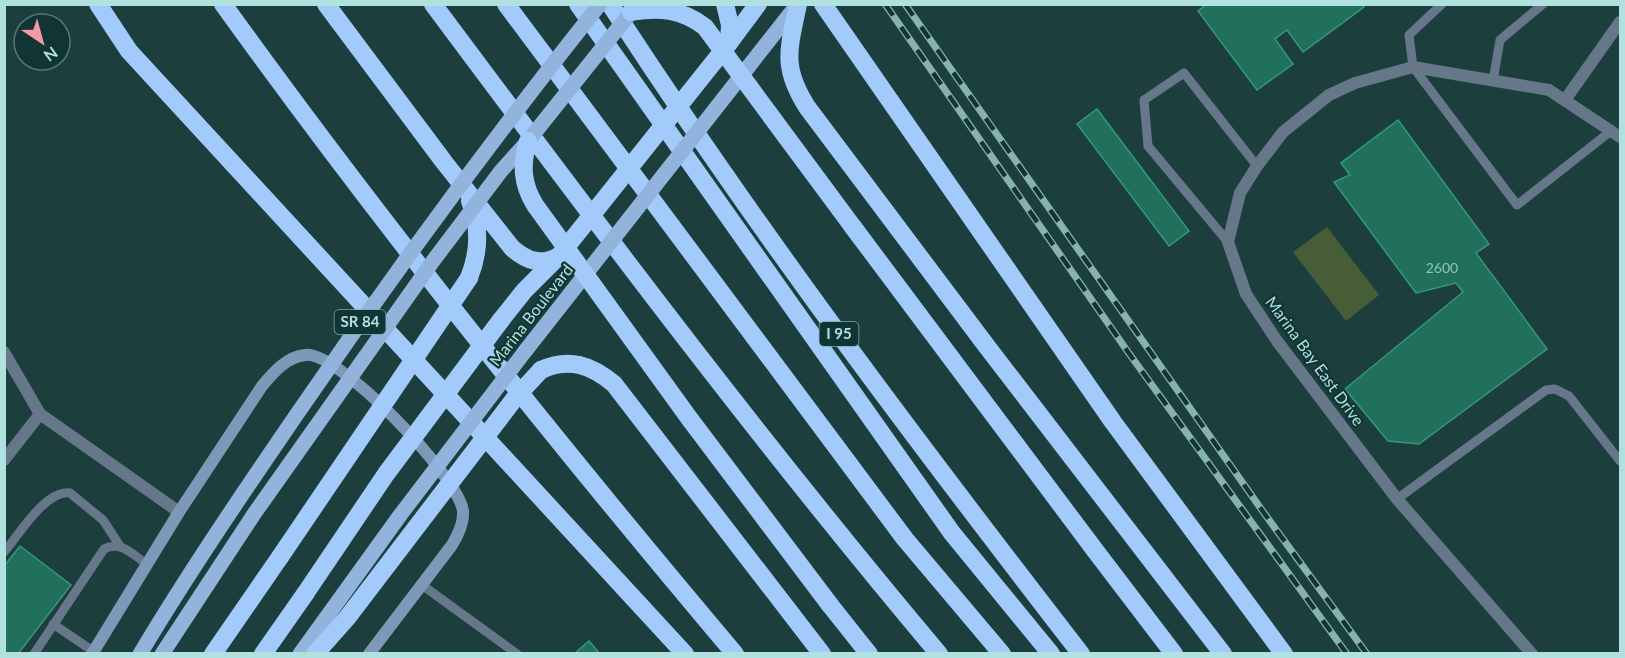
<svg xmlns="http://www.w3.org/2000/svg" width="1625" height="658" font-family="Lato,sans-serif">
<rect width="100%" height="100%" fill="#1c3f3e"/>
<path fill="#475d37" d="M1327,227l52,68 -33,26 -53,-69z"/>
<path fill="#21705c" stroke="#33987f" stroke-width="1.5" d="M1207,4h155l2,3 -61,45 -16,-22 -12,9 18,25 -36,26 -59,-79z
M1097,109l92,122 -20,15 -92,-122z
M1398,120l91,124 -13,9 71,96 -128,95 -31,-3 -43,-52 118,-97 -7,-9 -40,10 -82,-111 16,-7 -9,-12z
M20,546l51,39 -53,69h-14v-88z
M589,641l11,13h-26z"/>
<g fill="none" stroke-linecap="round" stroke-linejoin="round">
<path stroke="#66778a" stroke-width="9" d="M1442,4l-33,31 4,32 104,138 94,-74
M1493,81l7,-41 43,-36
M1228,242l-80,-96 -4,-46 40,-27 73,93
M1397,499l149,-109 9,-1 14,7 51,65
M4,552c15,-17 41,-62 66,-59l33,27 17,26
M422,585l95,69
M53,624l40,27
M34,654l70,-105c17,-9 29,6 43,15"/>
<path stroke="#66778a" stroke-width="12" d="M1565,100l55,-78
M4,352l36,62 139,98
M4,460l36,-46
M1532,654l-135,-155 -120,-158 -31,-47 -18,-52 12,-49 17,-27 26,-34 46,-37 26,-12 58,-16 136,23 71,47"/>
<path stroke="#7e99b8" stroke-width="12" d="M92,654l87,-142 83,-126c11,-13 24,-29 43,-31 33,-5 154,122 158,156 1,12 -5,24 -11,34l-83,109"/>
<path stroke="#91b3dc" stroke-width="15" d="M749,66l48,-61
M526,350l55,-70"/>
<path stroke="#a2cbfc" stroke-width="18" d="M98,4l31,47 556,603
M223,4c161,224 334,439 512,650
M326,4l118,158 68,86c15,13 29,18 47,8
M433,4c164,220 329,440 506,650
M506,4l399,535 97,115
M578,4l374,529 99,121
M610,4c146,225 307,438 471,650
M725,4l5,21 -1,18
M798,4c-9,45 -17,62 9,103l178,237 238,310
M823,4l290,418 171,232
M729,43l29,-39
M853,227l241,322 80,105
M469,278c10,-25 11,-52 1,-77
M501,320l23,-29 34,-34
M541,370c28,-13 50,-5 73,14l208,270
M830,605l39,49
M213,654l67,-97
M263,654l42,-60"/>
<g stroke="#86b3b1" stroke-width="7">
<path id="rail" d="M885,4l243,348 219,302
M905,4l359,509 103,141"/>
</g>
<use href="#rail" stroke="#113534" stroke-width="4.5" stroke-dasharray="14" stroke-linecap="butt"/>
<path stroke="#91b3dc" stroke-width="15" d="M581,280l168,-214
M140,654c49,-82 103,-161 157,-240 96,-140 197,-277 303,-410
M162,654l92,-140 179,-253 68,-90 27,-30 103,-129
M300,654l101,-140 125,-164"/>
<path stroke="#a2cbfc" stroke-width="18" d="M631,12c28,-5 51,-3 74,15l148,200
M528,141c-7,24 -6,43 7,64l154,213 141,187
M559,256l170,-213
M280,557l189,-279
M305,594l81,-120 115,-154
M315,654l32,-36 168,-220 26,-28"/>
</g>
<g text-anchor="middle" stroke-width="4.5" stroke-linejoin="round" paint-order="stroke">
<g font-size="14" fill="#8cc5be">
<text x="1442" y="273">2600</text>
</g>
<g fill="#113534" stroke="#80adac" stroke-width="1.5">
<rect x="334.5" y="310" width="51" height="24" rx="4.5"/>
<rect x="819.5" y="322" width="39" height="24" rx="4.5"/>
</g>
<g font-size="15" font-weight="bold" fill="#b0e1df">
<text x="360" y="327">SR 84</text>
<text x="839" y="339">I 95</text>
</g>
<g font-size="16" fill="#b0e1df" stroke="#113534">
<text transform="translate(531 315) rotate(-52)" y="6">Marina Boulevard</text>
<text transform="translate(1315 361) rotate(54)" y="6">Marina Bay East Drive</text>
</g>
</g>
<rect width="1625" height="658" fill="none" stroke="#b0e1df" stroke-width="12"/>
<g transform="translate(42 42) rotate(144)"><circle r="28" fill="#113534" stroke="#517a78" stroke-width="1.5"/>
<path d="M0-4.5L10 22L0 15L-10 22Z" fill="#f49aa4"/>
<text y="-9" font-size="16" font-weight="bold" text-anchor="middle" fill="#b0e1df">N</text>
</g>
</svg>
